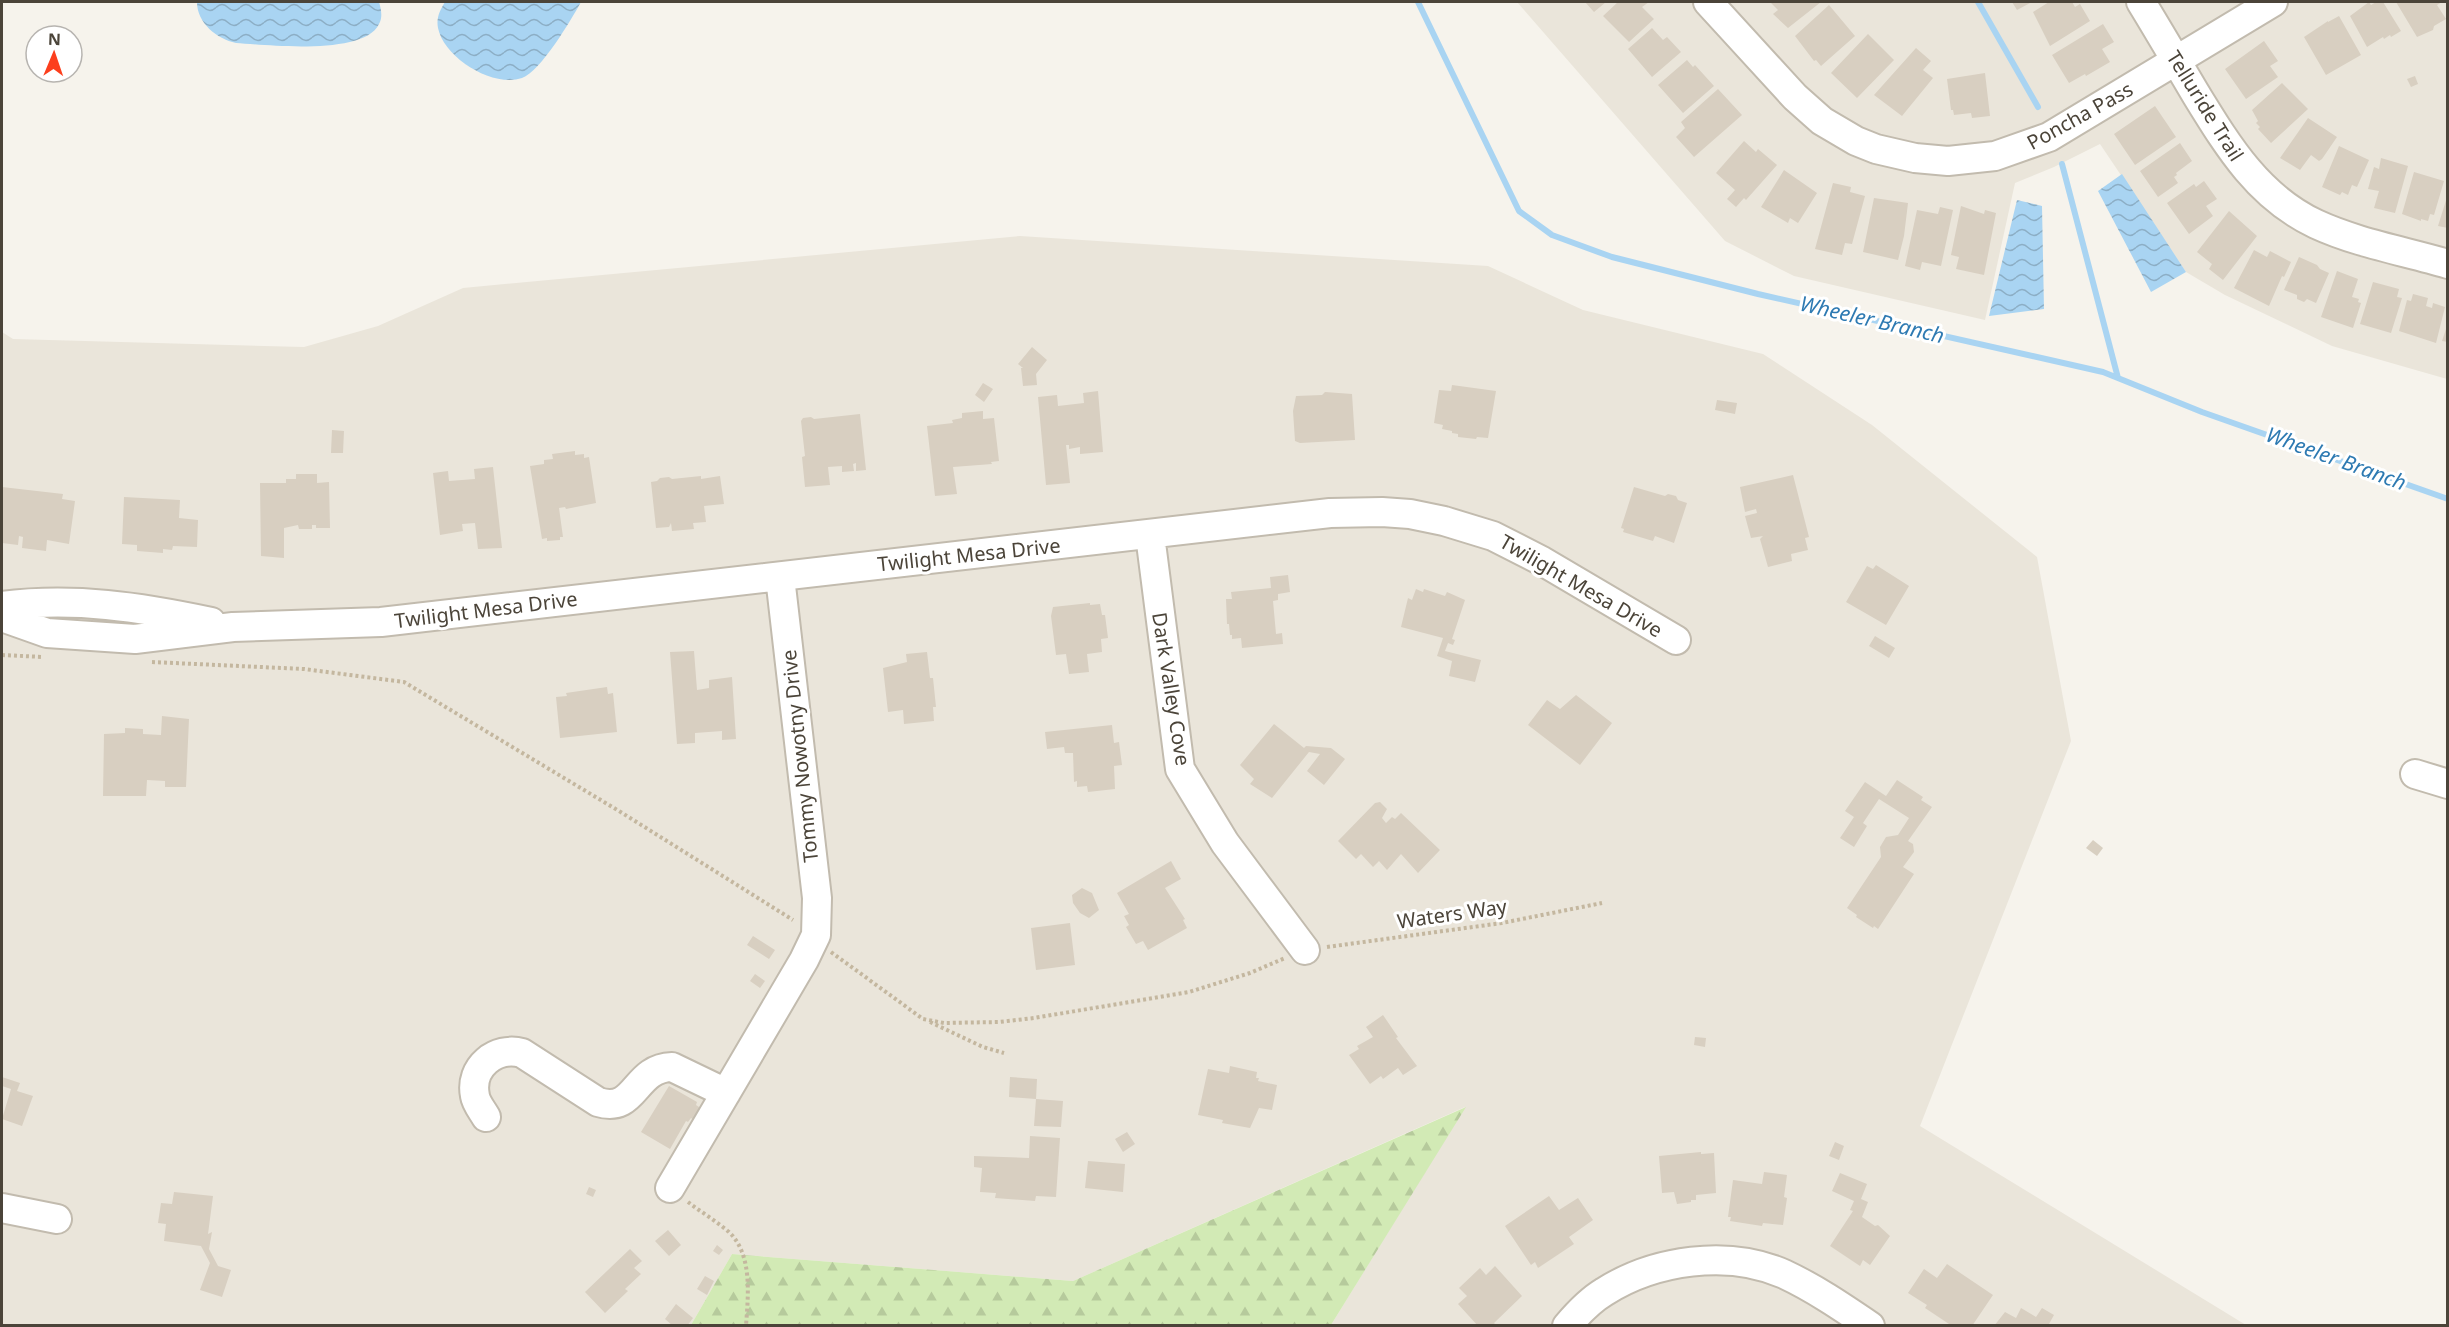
<svg xmlns="http://www.w3.org/2000/svg" width="2449" height="1327" font-family="'Noto Sans',sans-serif">
<defs>
<pattern id="forest-firs" width="22" height="20" patternUnits="userSpaceOnUse" patternTransform="scale(1.5)"><rect width="22" height="20" fill="#d2eab5"/><path d="M5 1l3.5 6h-7zM16 11l3.5 6h-7z" fill="#b6ca9c"/></pattern>
<pattern id="water-waves" width="16" height="10" patternUnits="userSpaceOnUse" patternTransform="scale(1.5)"><rect width="16" height="10" fill="#a9d4f2"/><path d="M0 5q4-4 8 0t8 0" fill="none" stroke="#8caec5"/></pattern>
</defs>
<rect width="100%" height="100%" fill="#f6f3ec"/>
<path fill="#eae5da" d="M1517,2h930v377l-115,-33 -107,-51 -39,-23 -86,-128 -46,23 -39,16 -30,137 -191,-44 -69,-35z
M1020,236l468,30 95,44 180,44 109,71 165,132 34,184 -151,385 326,199h-915l134,-218 -392,174 -341,-27 -41,71h-689v-993l11,7 291,8 74,-21 85,-38z"/>
<path fill="url(#forest-firs)" d="M1466,1107l-135,218h-640l41,-71 341,27z"/>
<path fill="url(#water-waves)" d="M197,2h182c2,7 4,15 0,22 -15,32 -113,21 -143,19 -19,-4 -39,-20 -39,-41z
M445,2h136c-10,18 -40,69 -59,76 -29,10 -78,-20 -84,-50 -2,-10 2,-18 7,-26z
M2122,174l64,98 -35,20 -53,-101z
M2017,200l25,6 2,103 -55,7z"/>
<g fill="none" stroke-linecap="round" stroke-linejoin="round">
<path stroke="#a9d4f2" stroke-width="6" d="M1418,2l101,209 33,24 60,22 146,37 345,78 99,40 246,87
M1978,2l60,105
M2062,164l56,214"/>
</g>
<path fill="#d8cfc1" d="M1585,2h21l-12,10z
M1618,2h31l-7,5 12,12 -25,23 -26,-26z
M1770,2h51l-33,26 -15,-14 5,-4z
M2012,2h20l-15,8z
M2049,2h23l3,5 5,-3 10,17 -40,25 -17,-34z
M2369,2l2,3 5,-3h7l18,29 -10,6 -1,-2 -6,4 -1,-2 -16,10 -17,-31z
M2396,2h46l-5,3 9,14 -12,7 -1,4 -16,7z
M1829,5l26,31 -34,30 -5,-6 -2,1 -19,-25z
M2339,16l22,39 -35,20 -22,-38 24,-16v1z
M2103,24l11,18 -12,7 8,13 -24,14 -1,-2 -16,9 -17,-28z
M1652,28l11,12 4,-3 14,15 -29,25 -24,-28z
M1868,34l26,26 -37,38 -26,-25z
M2264,41l14,20 -8,5 8,11 -32,22 -21,-30z
M1916,48l15,13 -8,9 10,8 -31,38 -28,-21z
M1687,60l6,7 2,-2 19,21 -31,27 -25,-28z
M1985,73l5,43 -18,2 -1,-5 -17,2 -1,-5h-2l-4,-31z
M2415,76l3,8 -7,3 -4,-8z
M2282,83l26,26 -37,34 -13,-14 2,-2 -4,-4 2,-2 -6,-11z
M1718,89l24,26 -48,42 -18,-20 9,-9 -4,-6z
M2155,106l21,31 -41,28 -21,-31z
M2308,118l29,19 -15,22 -3,2 -8,-6 -11,15 -20,-12z
M1744,141l12,11 2,-3 19,16 -31,35 -2,-2 -8,9 -9,-8 8,-9 -19,-17z
M2180,143l12,18 -16,12 1,2 -3,2 4,6 -20,14 -18,-26z
M2339,146l30,14 -12,27 -5,-2 -4,10 -6,-3 -2,3 -18,-8z
M2381,158l27,8 -13,47 -21,-5 5,-17 -11,-2 6,-22 5,2z
M1784,170l33,23 -19,30 -8,-5 -2,5 -27,-16z
M2414,172l30,9 -10,34 -4,-1 -2,7 -7,-2v2l-19,-7z
M2204,181l13,18 -11,7 7,10 -24,18 -22,-31 27,-19 2,3z
M1833,183l18,4 -1,5 15,4 -13,48 -7,-1 -3,12 -27,-6z
M2448,194v34l-10,-2z
M1874,198l34,5 -4,33 -6,24 -35,-8z
M1961,206l23,8 1,-4 11,3 -12,62 -28,-6 3,-12 -8,-2z
M1940,207l13,3 -12,56 -19,-4 -2,8 -15,-4 12,-56 21,4z
M2229,211l28,25 -34,44 -14,-11 3,-5 -15,-12z
M2254,250l13,7 3,-6 21,11 -7,15 -2,-1 -13,30 -35,-18z
M2299,257l18,8 3,4 9,4 -13,30 -9,-4 -3,3 -7,-3v-4l-13,-5z
M2337,271l21,8 -6,18 7,2 -1,3 3,1 -8,25 -32,-11z
M2373,282l26,7 -2,8 5,1 -11,35 -31,-9z
M2413,294l15,4 -2,8 6,2 1,-5 12,4 -9,36 -37,-12 8,-31 4,1z
M2448,323v19l-6,-1z
M1032,347l15,13 -11,14 1,11 -14,1 -2,-18h2l-5,-4z
M983,383l10,6 -9,13 -9,-7z
M1452,385l44,6 -8,47 -11,-1 -1,2 -18,-2v-3l-6,-1v-2l-10,-2 1,-4 -9,-2 5,-33 12,1z
M1098,391l5,61 -23,2v-7l-11,2v-4h-3l4,38 -24,2 -8,-88 19,-2 1,11 26,-3 -1,-10z
M1325,392l27,2 3,46 -55,3 -5,-2 -2,-30 3,-15 26,-1z
M1717,400l20,3 -2,11 -20,-4z
M983,411v8l11,-1 5,43 -8,1 1,2 -39,3 4,27 -22,2 -8,-70 26,-3 -1,-3 10,-2v-5z
M860,414l6,56 -10,1v-8l-3,1 1,7 -12,1v-6l-14,1 2,18 -25,2 -3,-30 3,-1 -4,-35 2,-3 8,-1 3,2z
M332,430l12,1 -1,22h-12z
M575,451v4l9,-1v4l5,-1 7,46 -30,6 -1,-2 -6,1 4,29h-3v3l-13,1v-3l-5,1 -12,-73 14,-2v-4l9,-1 -1,-5z
M493,467l9,81 -24,1 -3,-26 -13,1 1,7 -23,4 -7,-62 15,-2 1,10 26,-2 -1,-10z
M296,474h21v9l12,-1 1,46h-14v-3h-4v4h-13l-1,-4 -14,3v30l-23,-2 -1,-73h26v-4h10z
M1793,475l16,62 -4,1 3,12 -17,4 1,7 -24,6 -8,-28 3,-3 -12,2 -6,-22 12,-3 -1,-4 -11,3 -5,-25z
M701,476v3l19,-3 4,28 -20,2 2,16 -13,1 1,6 -22,2 -1,-8 -2,4 -13,1 -5,-46 6,-1 3,-3 9,-1 3,2z
M2,487l61,7 -1,5 13,2 -6,43 -22,-4 -1,11 -24,-3 1,-11 -4,-1 -1,9 -16,-2z
M1634,487l31,9 3,-2 8,2 2,4 9,3 -13,40 -19,-7 -2,5 -30,-9 1,-3 -3,-1z
M124,497l56,3 -1,18 19,2 -1,27 -24,-1 -1,4 -9,-1v4l-26,-2v-6l-15,-1z
M1876,565l33,21 -23,39 -40,-23 21,-36 6,3z
M1288,575l2,17 -12,2v6l-5,1 3,33 6,-1 1,11 -41,4 -1,-10 -9,1v-4h-2l-1,-11h-2l-1,-25h6l-1,-7 40,-4 -1,-11z
M1416,589l7,3 1,-3 21,7 2,-4 18,8 -13,39 3,1 -2,5 -5,-2 -3,8 36,9 -6,22 -26,-6 3,-15 -15,-5 6,-18 -42,-11 7,-29 4,2z
M1090,603v2l10,-1 2,11h3l3,23 -7,1 1,13 -15,2 2,18 -20,2 -3,-20 -10,1 -5,-39 2,-9z
M1875,636l20,12 -6,10 -20,-12z
M694,651l3,39 12,-2v-8l23,-3 4,62 -14,1v-9l-27,2v10l-18,1 -7,-92z
M927,652l3,26h3l3,29h-3l1,14 -30,3 -1,-14 -15,2 -5,-44 24,-6 -1,-8z
M607,687l1,7 5,-1 4,39 -57,6 -4,-41 11,-1 -1,-3z
M1576,695l36,28 -32,42 -52,-40 19,-25 13,9z
M162,716l27,3 -3,68h-21v-6l-18,-1 -1,16h-43l1,-62 21,-1v-5l18,1v5l18,1z
M1274,724l30,24 2,-2 25,2 14,11 -21,26 -17,-14 13,-17 -11,-2 -37,46 -22,-14 4,-5 -14,-14z
M1112,725l2,18 5,-1 3,23 -8,1 1,23 -27,3 -1,-6 -10,1v-6l-3,1 -1,-29h-8l-1,-6 -17,2 -2,-17z
M1897,780l26,17 -2,3 11,7 -24,34 5,3 1,8 -11,15 11,7 -36,55 -4,-3 -1,2 -17,-11 1,-2 -10,-7 34,-51 -1,-10 6,-10 12,-2 11,-17 -30,-19 -16,24 4,3 -13,21 -14,-9 14,-21 -9,-6 20,-29 21,14z
M1380,802l7,7 -5,9 4,5 6,-6 3,2 6,-6 39,37 -22,23 -17,-19 -14,16 -8,-9 -6,6 -12,-13 -5,5 -18,-18 37,-38z
M2093,840l10,8 -6,8 -11,-8z
M1171,861l10,18 -16,9 20,31 -2,1 4,8 -39,22 -5,-9 -7,3 -10,-17 3,-2 -5,-9 5,-2 -12,-21z
M1082,888l10,5 7,17 -10,8 -9,-5 -7,-10 -1,-8z
M1070,923l5,42 -39,5 -5,-42z
M753,936l22,14 -6,9 -22,-14z
M755,974l10,7 -5,7 -10,-7z
M1383,1015l15,22 -2,1 21,28 -14,9 -5,-7 -15,11 -2,-3 -11,8 -21,-29 10,-6 -2,-3 16,-9 -7,-10z
M1695,1037l11,1 -1,9 -11,-2z
M1230,1066l27,6 -1,6h3l-1,3 19,4 -5,25 -13,-2 -9,20 -28,-5 1,-3 -25,-5 10,-46 21,4z
M2,1077l18,6 -3,8 16,5 -11,30 -20,-7 9,-30 -9,-3z
M1010,1077l27,2 -1,20 -27,-2z
M669,1086l28,16 -1,3 6,4 -7,12 -4,-3 -3,4 -2,-1 -16,28 -29,-17z
M1036,1099l27,2 -2,26 -27,-1z
M1127,1132l8,12 -12,8 -8,-13z
M1030,1136l30,2 -4,59 -20,-1 -1,5 -40,-3 1,-5 -16,-1 2,-24 -8,-1v-11l55,2z
M1835,1142l9,4 -5,14 -10,-4z
M1701,1152v2l13,-1 2,40 -20,2v5h-5v2l-14,2 -3,-12 -12,1 -3,-37z
M1088,1161l37,3 -2,28 -38,-4z
M1764,1172l23,3 -3,22 3,1 -4,27 -20,-2 -1,3 -32,-5 1,-4h-3l5,-37 29,4z
M1840,1173l27,11 -6,15 7,3 -6,15 13,9 3,-1 12,11 -20,29 -7,-5 -3,6 -30,-20 23,-35 -3,-1 4,-9 -22,-10z
M589,1187l7,3 -3,7 -7,-3z
M174,1192l39,4 -5,38 4,-2 -3,17 9,17 13,4 -9,27 -22,-7 10,-27 -9,-17 -37,-5 2,-17 -8,-1 3,-20 11,1z
M1549,1196l10,14 19,-12 15,22 -24,17 5,7 -36,24 -3,-6 -4,3 -26,-39z
M668,1230l13,15 -12,11 -14,-15z
M717,1245l6,5 -4,5 -6,-4z
M630,1249l12,12 -8,7 7,6 -16,15 3,2 -23,22 -20,-21z
M1947,1264l46,31 -21,31 -23,-2 -24,-16 2,-3 -19,-12 16,-24 13,9z
M1495,1266l27,30 -28,27 3,3h-19l-20,-22 9,-8 -8,-8 21,-20 6,7z
M705,1276l9,5 -7,14 -10,-6z
M676,1304l17,14 -6,8h-14l-8,-7z
M2021,1308l15,9 6,-9 12,7 -5,9 3,2h-58l11,-14 11,6z"/>
<g fill="none" stroke-linecap="round" stroke-linejoin="round">
<g stroke="#c2bbae" stroke-width="32">
<path id="minor" d="M1708,2l87,95 27,24 34,20 20,8 39,9 33,3 47,-5 54,-19 224,-135
M2141,2c19,31 37,62 56,94 32,52 62,101 119,128 41,19 88,27 132,40
M1150,535l30,234 45,74 80,107
M2,606c72,-9 138,1 209,16
M2,617l45,16 88,6 98,-12 148,-5 949,-109 52,-1 28,2 34,7 49,15 49,25 134,79
M2415,774l33,10
M486,1117c-4,-7 -10,-14 -11,-21 -6,-29 21,-50 47,-43l76,49c39,12 35,-34 74,-35l54,26
M670,1188l134,-228 12,-25 1,-37 -37,-321
M2,1208l55,11
M1567,1326c11,-13 22,-25 37,-34 50,-32 124,-43 180,-18 30,14 58,33 86,52"/>
</g>
<path stroke="#c4b79f" stroke-width="4" stroke-dasharray="3 3" stroke-linecap="butt" d="M2,655l41,2
M152,662l152,7 100,13 215,129 174,109
M1327,947l175,-24 100,-20
M831,952l92,67 21,4 55,-1 35,-4 155,-26 61,-19 35,-15
M930,1022l53,25 21,6
M688,1202c13,10 28,19 41,30 24,23 19,64 17,94"/>
<use href="#minor" stroke="#fff" stroke-width="28"/>
</g>
<g text-anchor="middle" stroke-width="6" stroke-linejoin="round" paint-order="stroke">
<g font-size="20" fill="#4b4439" stroke="#fff">
<text transform="translate(2205 106) rotate(58)" y="7">Telluride Trail</text>
<text transform="translate(2080 116) rotate(-29)" y="7">Poncha Pass</text>
<text transform="translate(969 555) rotate(-6)" y="7">Twilight Mesa Drive</text>
<text transform="translate(1581 586) rotate(30)" y="7">Twilight Mesa Drive</text>
<text transform="translate(486 610) rotate(-7)" y="7">Twilight Mesa Drive</text>
<text transform="translate(1171 689) rotate(81)" y="7">Dark Valley Cove</text>
<text transform="translate(800 756) rotate(-96)" y="7">Tommy Nowotny Drive</text>
<text transform="translate(1452 914) rotate(-8)" y="7">Waters Way</text>
</g>
<g font-size="21" font-style="italic" fill="#2e7ab2" stroke="#fff">
<text transform="translate(1872 320) rotate(13)" y="7">Wheeler Branch</text>
<text transform="translate(2336 459) rotate(20)" y="7">Wheeler Branch</text>
</g>
</g>
<rect width="2449" height="1327" fill="none" stroke="#4b4439" stroke-width="6"/>
<g transform="translate(54 54) rotate(2)"><circle r="28" fill="#ffffff" stroke="#b7b4b0" stroke-width="1.5"/>
<path d="M0-4.5L10 22L0 15L-10 22Z" fill="#fc3f1d"/>
<text y="-9" font-size="16" font-weight="bold" text-anchor="middle" fill="#4b4439">N</text>
</g>
</svg>
